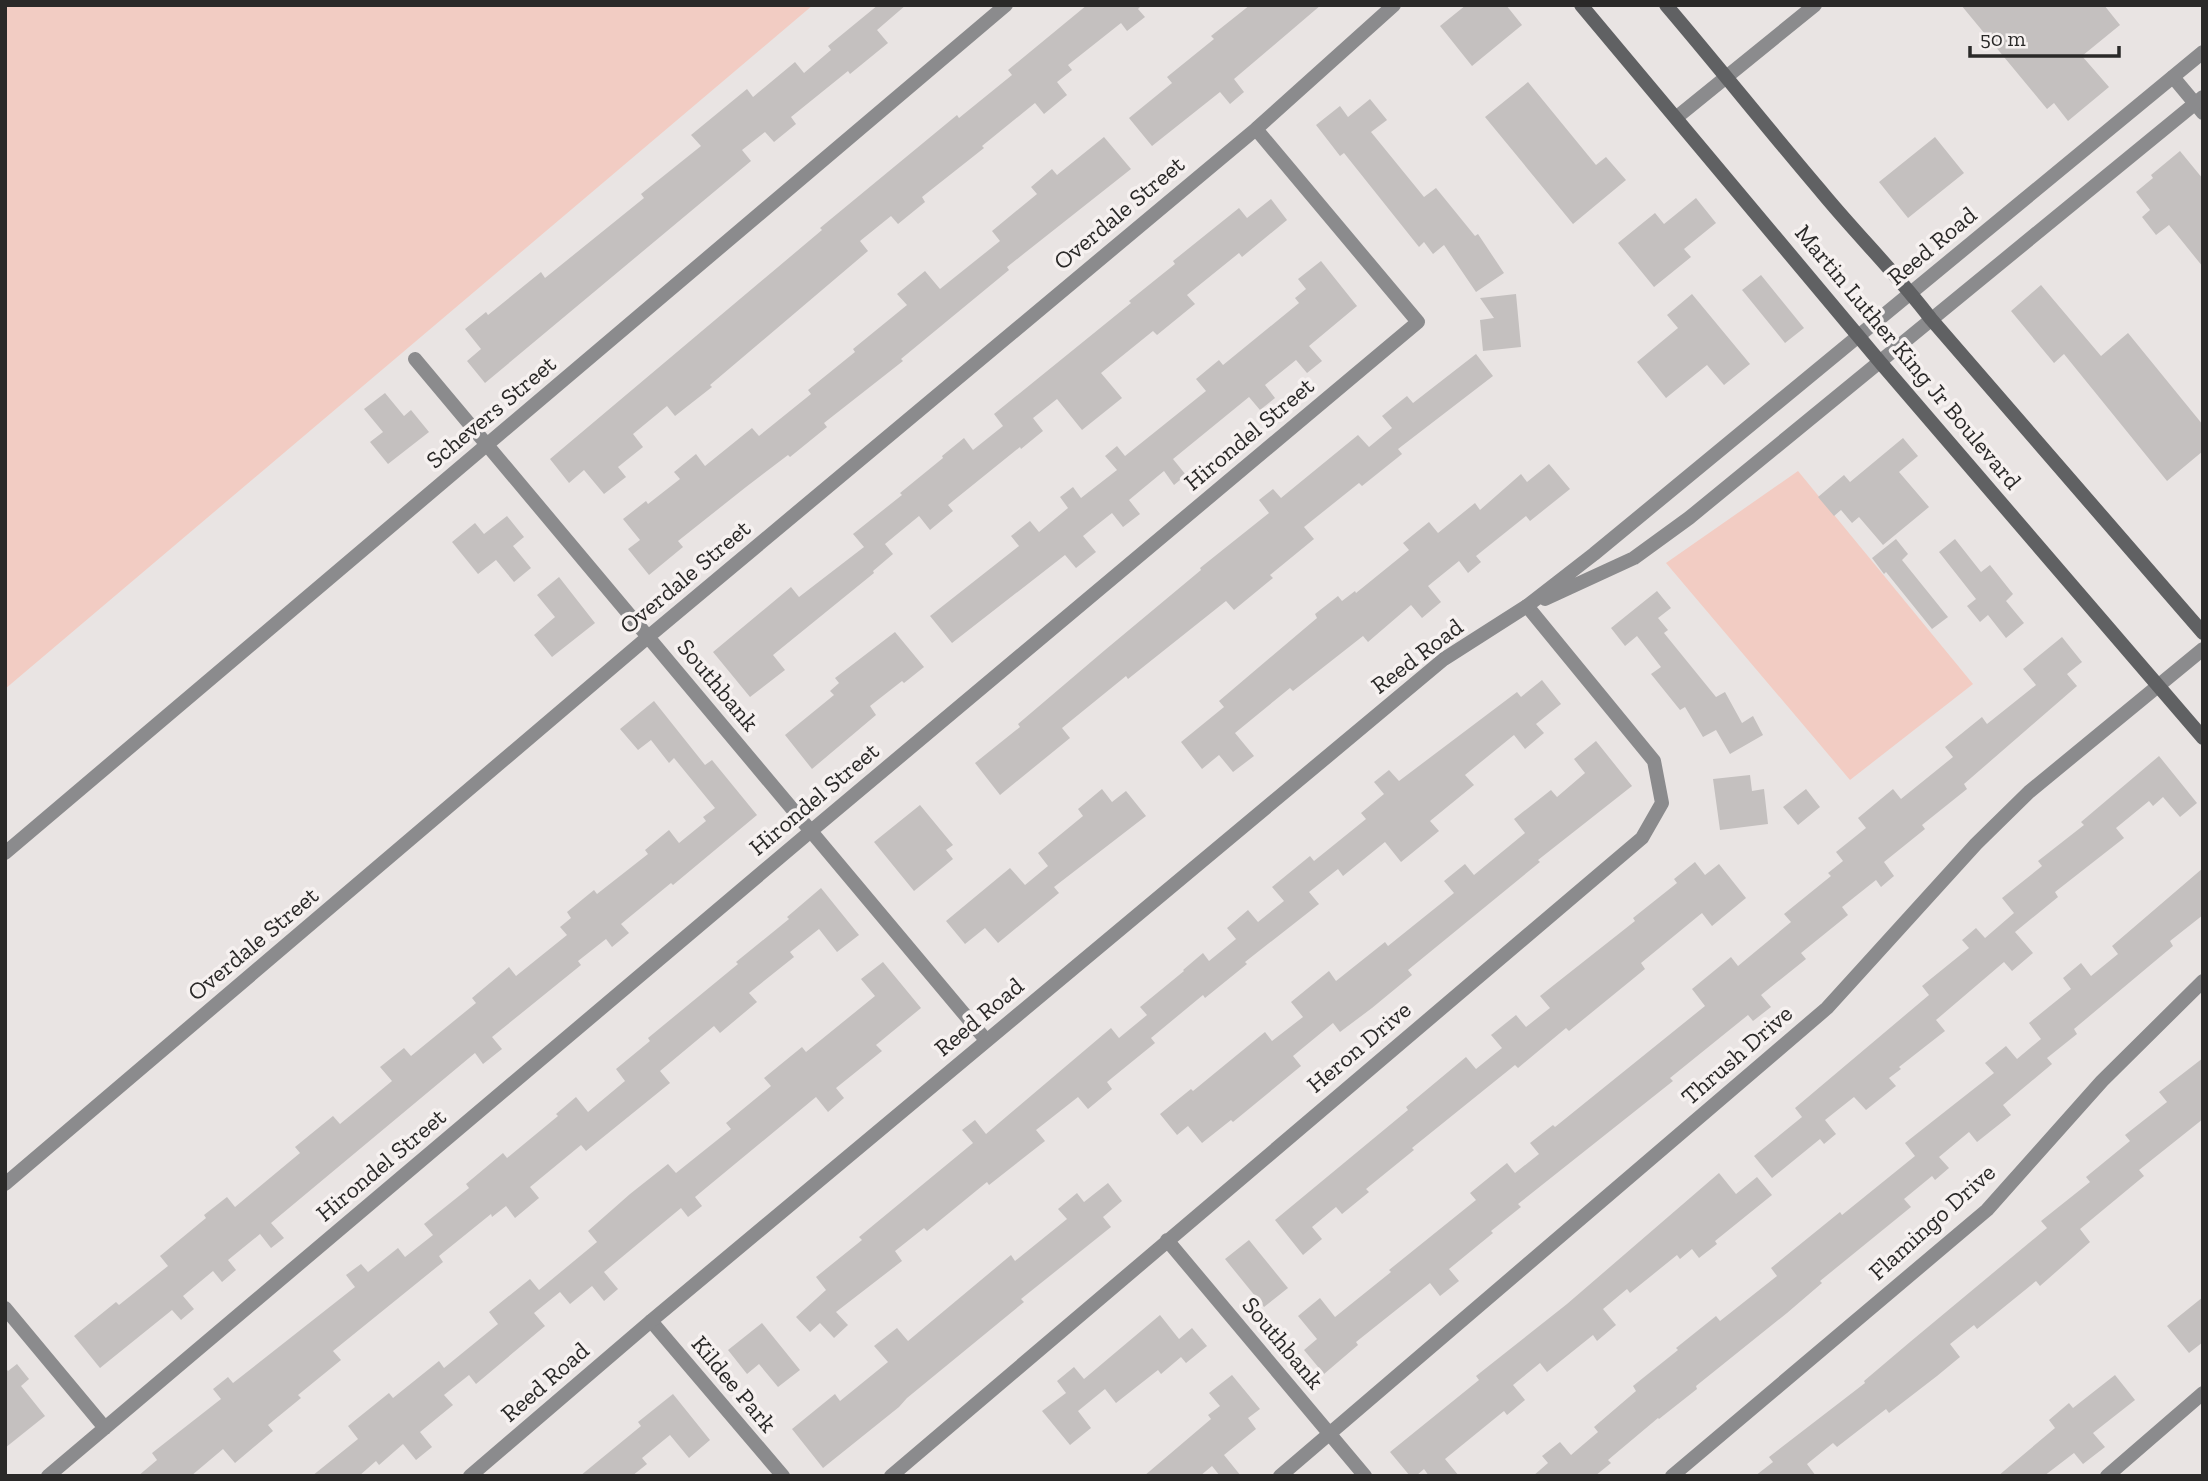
<svg xmlns="http://www.w3.org/2000/svg" width="2208" height="1481" font-family="'Zilla Slab',serif">
<rect width="100%" height="100%" fill="#e9e4e3"/>
<path fill="#f2ccc3" d="M5,5h808l-808,684z
M1798,471l175,213 -123,96 -184,-217z"/>
<path fill="#c4c0bf" d="M878,5h28l-29,25 11,13 -38,31 -2,-3 -57,46 5,7 -22,18 -9,-10 -23,18 9,11 -266,222 -18,-22 14,-12 -16,-20 21,-17 2,3 53,-43 4,6 99,-80 -3,-4 60,-48 -10,-11 56,-46 6,8 42,-35 9,11 27,-23 -3,-4z
M1087,5h55l-4,4 7,8 -18,14 -6,-8 -53,42 4,5 -15,12 10,13 -23,19 -9,-11 -53,43 2,2 -62,49 3,5 -27,22 -7,-8 -31,25 8,10 -158,134 2,2 -37,29 -8,-10 -34,28 10,13 -25,20 8,10 -22,17 -20,-24 -15,13 -19,-24 272,-229 -2,-2 97,-80 40,-33 2,3 53,-43 -4,-5z
M1250,5h71l-87,74 10,13 -14,12 -10,-12 -68,54 -23,-28 43,-35 -5,-6 47,-38 -3,-3z
M1466,5h40l16,20 -50,41 -32,-40z
M1961,5h143l16,20 -38,31 27,31 -41,34 -14,-18 -7,6z
M1528,82l68,83 10,-8 20,23 -53,44 -88,-107z
M1370,99l17,21 -16,12 53,65 12,-9 39,48 3,-2 26,39 -28,19 -32,-47 -11,9 -9,-12 -5,5 -75,-94 -4,3 -24,-31 24,-19 8,11z
M1104,137l27,32 -124,98 2,3 -108,89 2,2 -79,62 3,4 -37,30 -2,-2 -42,32 -68,54 5,6 -34,28 -21,-26 12,-9 -17,-21 23,-18 2,3 32,-25 -6,-7 22,-18 9,12 47,-38 7,8 52,-42 -3,-4 47,-38 -2,-3 54,-44 -10,-11 28,-23 15,18 60,-48 -8,-10 45,-37 -6,-7 21,-18 5,6z
M1935,137l29,36 -56,45 -29,-36z
M2180,151l23,28v88l-34,-42 -13,10 -14,-18 8,-7 -14,-18 17,-14 -2,-3z
M1696,198l20,25 -32,26 7,8 -37,30 -36,-44 37,-30 9,11z
M1271,199l16,21 -45,37 -3,-4 -52,42 8,9 -38,31 -4,-4 -52,42 21,25 -40,32 -25,-31 -24,19 10,13 -22,18 -1,-2 -72,58 5,6 -23,19 -11,-14 -34,28 8,10 -20,17 1,2 -101,82 12,15 -35,27 -37,-45 78,-65 8,10 65,-50 -11,-13 49,-39 -2,-2 43,-35 -1,-2 22,-18 9,12 30,-24 -9,-12 137,-111 -2,-2 46,-37 -2,-3 66,-53 8,10z
M1321,261l36,45 -48,40 13,15 -15,12 -11,-13 -31,25 10,13 -15,12 -11,-13 -76,62 13,16 -12,10 -10,-14 -35,29 11,14 -17,13 -11,-14 -29,23 13,16 -20,16 -11,-13 -113,88 -22,-27 89,-70 -8,-10 19,-15 9,11 29,-24 -8,-11 13,-10 8,11 36,-28 -12,-14 12,-10 8,10 81,-65 -10,-12 23,-19 4,5 76,-62 -4,-5 11,-9 -8,-10z
M1761,275l43,53 -19,15 -43,-53z
M2041,285l60,71 27,-23 75,92v26l-36,30 -103,-127 -10,9 -43,-52z
M1516,294l5,53 -38,4 -3,-31 14,-2 -14,-20z
M1692,294l58,70 -26,21 -17,-20 -41,33 -29,-36 41,-34 -11,-13z
M1476,354l17,22 -95,73 4,5 -40,32 -3,-3 -55,44 10,12 -44,36 3,3 -39,32 -8,-9 -98,78 -2,-3 -64,52 8,10 -70,57 -25,-32 45,-36 -2,-3 87,-74 96,-80 -1,-2 69,-55 -10,-13 14,-11 8,9 77,-63 11,12 23,-19 -10,-12 25,-20 6,7z
M385,393l19,23 7,-6 18,22 -41,32 -18,-22 13,-10 -19,-23z
M1903,438l15,18 -19,16 30,35 -46,38 -24,-28 -7,6 -11,-13 -7,6 -16,-19 26,-22 6,7z
M1549,464l21,25 -40,32 -4,-5 -50,40 5,6 -13,11 -9,-12 -31,25 13,16 -19,16 -11,-13 -43,37 -5,-6 -70,55 -3,-3 -55,45 19,23 -21,16 -14,-17 -17,14 -21,-27 43,-35 -5,-6 98,-83 -2,-4 23,-18 4,5 13,-10 1,2 53,-43 -6,-7 26,-21 9,11 37,-30 5,7 41,-36 6,8z
M507,516l17,21 -11,9 18,22 -17,14 -18,-22 -18,14 -26,-32 23,-19 9,11z
M1896,539l12,15 -6,6 46,57 -16,12 -46,-57 -2,2 -12,-16z
M1955,539l26,33 9,-7 23,29 -7,7 18,22 -18,15 -18,-23 -8,7 -13,-16 9,-7 -37,-47z
M559,577l36,46 -43,34 -18,-22 21,-18 -18,-22z
M1657,591l14,17 -13,10 10,12 -4,3 52,64 9,-5 17,31 11,-7 10,19 -33,19 -14,-24 -13,7 -18,-30 -5,3 -29,-36 10,-7 -24,-31 -12,10 -14,-18z
M895,632l29,35 -20,16 -2,-2 -32,25 6,9 -64,54 -27,-34 49,-40 -4,-4 9,-8 -4,-5z
M2062,637l20,25 -15,12 10,12 -113,98 3,5 -45,36 3,4 -41,33 10,14 -13,11 -5,-7 -34,27 6,8 -47,38 5,6 -45,36 10,12 -18,14 -5,-6 -78,63 3,3 -155,123 3,3 -30,24 2,2 -44,36 10,12 -19,15 -10,-13 -74,59 2,3 -34,29 -20,-24 13,-11 -19,-23 22,-18 15,19 56,-45 -2,-2 87,-70 -6,-7 37,-30 8,10 24,-19 -9,-11 23,-18 2,2 150,-121 -13,-17 39,-32 7,9 53,-44 -7,-8 47,-38 -3,-3 15,-12 -7,-9 30,-24 -8,-10 35,-29 8,10 52,-42 -8,-10 37,-30 5,7 49,-39 -13,-16z
M1542,680l19,24 -25,20 8,9 -19,16 -11,-14 -49,40 9,10 -44,36 9,10 -38,31 -16,-20 -42,34 -5,-7 -29,23 10,12 -74,58 2,2 -42,34 -2,-3 -52,43 4,5 -48,39 5,7 -24,20 -10,-12 -42,33 9,11 -56,44 -2,-3 -60,49 -3,-3 -29,23 7,10 -66,51 12,13 -14,13 -14,-15 -10,9 -14,-15 30,-27 -10,-13 46,-37 -3,-3 114,-94 -11,-13 13,-10 11,14 125,-106 8,10 28,-23 -7,-8 44,-36 -1,-1 20,-17 6,8 27,-22 -9,-11 21,-18 10,12 26,-21 -12,-14 38,-31 4,5 52,-42 -5,-6 23,-19 -10,-12 15,-12 10,11 118,-89 4,5z
M654,701l51,64 7,-5 45,55 -84,70 -2,-2 -50,41 8,9 -17,14 -6,-8 -28,22 3,4 -89,72 10,12 -19,15 -8,-11 -204,170 13,15 -13,10 -11,-14 -32,26 8,10 -14,12 -9,-11 -30,25 11,13 -13,11 -9,-10 -72,58 -26,-32 42,-34 3,3 49,-39 -8,-10 46,-38 -2,-3 23,-18 8,10 65,-54 -5,-6 38,-31 7,8 52,-43 -12,-14 24,-19 7,8 65,-53 -4,-5 37,-31 7,9 51,-41 -7,-8 11,-9 -4,-6 27,-22 3,4 51,-40 -3,-4 24,-20 10,13 27,-22 -3,-4 12,-9 -41,-50 -5,5 -18,-23 -13,10 -18,-21z
M1596,741l36,45 -94,74 2,2 -132,108 4,5 -40,33 -32,24 -7,-9 -40,33 8,10 -68,56 -2,-2 -29,23 -14,-17 -11,9 -17,-21 31,-25 2,2 72,-59 7,9 31,-24 -12,-15 38,-31 7,10 49,-39 3,4 66,-53 -10,-12 21,-17 9,11 51,-42 -11,-14 37,-29 6,7 28,-24 -11,-14z
M2159,756l38,47 -17,14 -17,-20 -10,9 -4,-5 -33,27 8,10 -69,54 3,5 -43,35 18,21 -21,18 -8,-9 -68,58 9,11 -46,36 2,2 -12,9 7,8 -30,24 -12,-13 -29,23 11,14 -12,10 -4,-5 -48,39 -18,-22 48,-39 -7,-9 134,-113 -7,-9 47,-38 -7,-8 14,-12 9,10 29,-25 -12,-15 40,-32 -4,-5 46,-36 -3,-3z
M1750,775l2,16 12,-2 4,35 -48,6 -7,-51z
M1102,789l10,13 14,-11 20,25 -92,71 5,6 -61,50 -13,-15 -20,16 -19,-23 64,-53 15,17 23,-19 -10,-13 45,-37 -5,-7z
M1806,789l14,18 -22,18 -15,-18z
M920,805l33,40 -7,5 7,9 -39,32 -40,-49z
M1695,862l10,13 14,-11 27,34 -34,28 -10,-13 -61,50 4,6 -76,62 -3,-3 -48,40 -3,-3 -103,83 2,2 -48,39 3,3 -27,22 -6,-7 -24,20 10,12 -19,16 -28,-35 133,-110 -2,-3 60,-50 10,12 26,-21 -11,-13 25,-20 10,12 24,-19 -10,-12 95,-75 -2,-3 44,-35 -3,-4z
M2203,868v47l-33,26 3,5 -99,83 3,5 -30,24 5,6 -49,41 8,10 -34,27 -8,-10 -30,25 10,11 -14,12 -3,-4 -28,23 7,8 -91,74 2,2 -35,30 -91,73 1,3 -38,30 -1,-1 -50,42 3,3 -16,13h-62l15,-13 -6,-7 18,-14 11,13 27,-23 -4,-5 42,-36 -3,-5 45,-36 -2,-2 40,-32 4,5 57,-45 -6,-8 69,-56 2,3 73,-59 -10,-13 89,-70 -9,-10 21,-17 11,13 24,-20 -12,-16 42,-34 -8,-11 18,-15 10,13 27,-22 -6,-8z
M821,888l38,47 -22,17 -18,-23 -29,23 4,5 -45,36 8,9 -37,31 -6,-7 -54,45 10,12 -84,68 -5,-6 -51,42 9,11 -24,20 -9,-12 -14,11 -1,-3 -52,42 4,6 -110,89 8,9 -43,35 3,3 -33,27 5,6 -38,32 -12,-14 -32,27h-53l19,-16 -5,-7 69,-54 -8,-10 15,-12 5,6 122,-96 -9,-12 15,-11 7,8 30,-24 7,9 28,-22 -9,-11 45,-36 -3,-4 37,-31 4,5 51,-42 -2,-2 20,-17 12,15 37,-31 -9,-12 34,-28 -2,-3 90,-74 -2,-2 53,-43 -2,-2z
M883,962l38,46 -45,37 6,6 -46,37 8,10 -16,14 -12,-15 -121,100 7,9 -14,11 -7,-9 -77,64 14,17 -14,12 -12,-15 -22,18 -10,-12 -26,21 11,13 -69,58 -7,-9 -25,20 9,10 -33,27 12,15 -16,13 -13,-16 -24,21 -3,-4 -17,15h-47l46,-37 -10,-13 41,-33 4,5 46,-37 5,7 54,-44 -9,-12 41,-33 9,11 58,-48 -9,-11 42,-37 38,-30 8,9 55,-44 -5,-6 45,-37 -7,-8 38,-31 4,5 69,-56 -14,-17z
M2203,1058v61l-64,51 5,6 -64,53 10,13 -50,44 -4,-5 -59,48 -3,-4 -24,19 10,13 -23,19 -48,37 -3,-4 -49,38 -4,-4 -26,21 9,12h-61l18,-14 -4,-5 96,-74 -1,-2 46,-39 137,-114 -6,-7 49,-39 -4,-5 44,-36 -5,-6 42,-33 -8,-10z
M1719,1173l17,21 21,-17 15,18 -57,46 2,3 -18,14 -7,-9 -12,10 -3,-4 -47,38 -3,-4 -24,20 13,16 -19,16 -4,-6 -46,37 -7,-9 -27,22 12,15 -18,15 -3,-4 -59,48 14,17h-30l-5,-7 -8,7h-6l-20,-24 89,-72 -3,-4 91,-72z
M1108,1183l14,18 -19,16 8,10 -90,72 3,3 -117,96 -8,9 -76,61 -31,-39 43,-35 5,7 48,-39 -14,-16 23,-18 11,13 103,-86 4,6 52,-42 -9,-10 19,-16 7,9z
M1249,1240l39,48 -24,19 -39,-48z
M2203,1297v45l-14,11 -22,-27z
M1160,1315l19,24 13,-11 15,18 -21,17 -5,-6 -20,17 -3,-4 -42,33 -11,-14 -27,22 13,17 -21,17 -28,-34 24,-18 -9,-12 17,-14 10,12z
M762,1323l38,47 -22,17 -19,-23 -12,10 -19,-24z
M17,1364l12,15 -8,7 24,30 -40,32v-81l3,4z
M1232,1375l28,34 -12,9 8,11 -32,26 17,21h-21l-8,-10 -12,10h-56l67,-57 -3,-4 12,-9 -11,-13z
M2115,1375l20,25 -42,33 12,14 -22,17 -9,-11 -30,23h-46l57,-48 -6,-8 20,-17 4,5z
M673,1394l37,46 -21,18 -19,-23 -28,23 5,6 -15,12h-52l61,-50 -3,-4z"/>
<g fill="none" stroke-linecap="round" stroke-linejoin="round">
<path stroke="#8b8b8d" stroke-width="14" d="M2173,77l30,36
M1677,117l138,-112
M415,359l571,681
M5,853l1001,-848
M5,1184l643,-547 608,-508 138,-124
M1167,1240l198,236
M5,1308l100,120
M651,1321l132,155
M48,1476l763,-645 607,-509 -162,-193
M891,1476l751,-638 20,-35 -8,-42 -127,-155
M1280,1476l547,-468 149,-164 53,-52 174,-143
M1672,1476l315,-266 115,-129 101,-100
M2107,1476l96,-83"/>
<path stroke="#8b8b8d" stroke-width="14" d="M1545,599l89,-41 55,-40 514,-421
M470,1476l181,-155 793,-662 83,-53 67,-52 609,-502"/>
<path stroke="#606163" stroke-width="14" d="M1581,5l299,357 323,376
M1666,5c52,61 102,124 154,185 36,44 77,84 111,129l272,314"/>
</g>
<g text-anchor="middle" stroke-width="7" stroke-linejoin="round" paint-order="stroke">
<g font-size="24" fill="#2a2928" stroke="#f6f1f0">
<text transform="translate(1119 213) rotate(-40)" y="8">Overdale Street</text>
<text transform="translate(1932 246) rotate(-40)" y="8">Reed Road</text>
<text transform="translate(1908 357) rotate(50)" y="8">Martin Luther King Jr Boulevard</text>
<text transform="translate(491 412) rotate(-40)" y="8">Schevers Street</text>
<text transform="translate(1249 434) rotate(-40)" y="8">Hirondel Street</text>
<text transform="translate(685 577) rotate(-40)" y="8">Overdale Street</text>
<text transform="translate(1417 656) rotate(-37)" y="8">Reed Road</text>
<text transform="translate(718 685) rotate(50)" y="8">Southbank</text>
<text transform="translate(814 799) rotate(-40)" y="8">Hirondel Street</text>
<text transform="translate(253 944) rotate(-40)" y="8">Overdale Street</text>
<text transform="translate(979 1017) rotate(-40)" y="8">Reed Road</text>
<text transform="translate(1359 1047) rotate(-40)" y="8">Heron Drive</text>
<text transform="translate(1737 1055) rotate(-41)" y="8">Thrush Drive</text>
<text transform="translate(381 1165) rotate(-40)" y="8">Hirondel Street</text>
<text transform="translate(1932 1222) rotate(-42)" y="8">Flamingo Drive</text>
<text transform="translate(1283 1343) rotate(50)" y="8">Southbank</text>
<text transform="translate(545 1382) rotate(-41)" y="8">Reed Road</text>
<text transform="translate(734 1384) rotate(50)" y="8">Kildee Park</text>
</g>
</g>
<rect width="2208" height="1481" fill="none" stroke="#2a2928" stroke-width="14"/>
<path d="M1970 46v10h149v-10" fill="none" stroke="#2a2928" stroke-width="3.5"/>
<text x="1980" y="46" font-size="21" fill="#2a2928" stroke="#f6f1f0" stroke-width="5" paint-order="stroke">50 m</text>
</svg>
